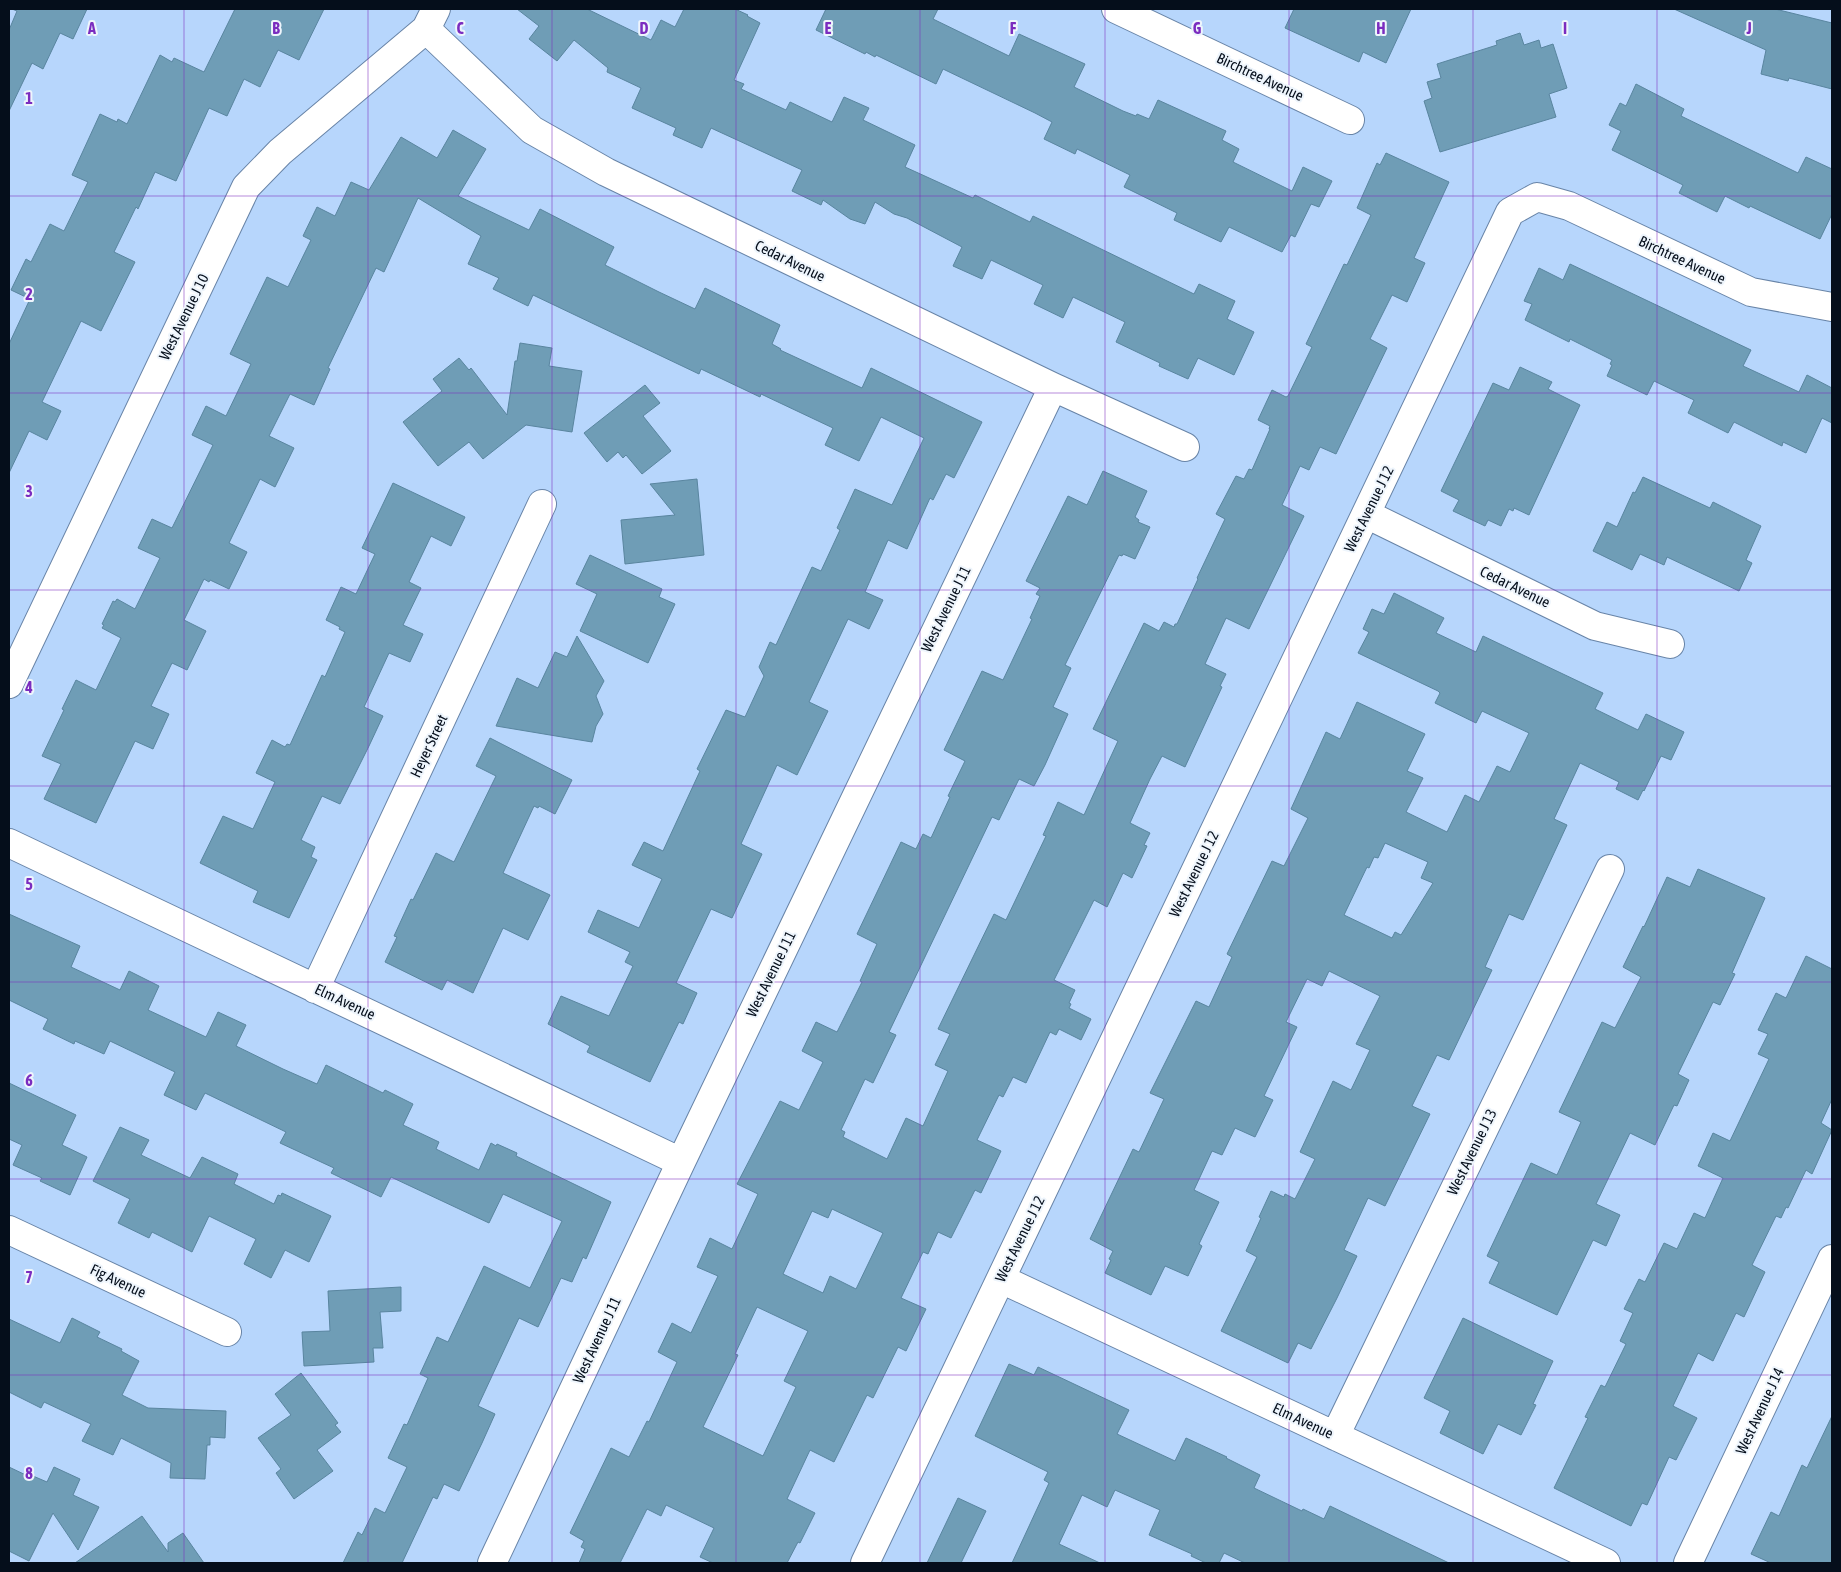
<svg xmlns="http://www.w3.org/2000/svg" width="1841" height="1572" font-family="'Asap Condensed',sans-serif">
<rect width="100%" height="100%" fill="#b7d6fc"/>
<path fill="#6f9db6" stroke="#59859f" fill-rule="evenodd" d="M12,9h75l-14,30 -13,-6 -17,36 -11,-6 -23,48v-81l8,-19z
M235,9h89l-25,51 -21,-10 -18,37 -16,-8 -17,37 -18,-8 -33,73 -21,-9 -17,37 -2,-2 -22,45 21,10 -34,69 -20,-10 -39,81 19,9 -14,29 -18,-9 -20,42v-129l21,-45 -19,-9 15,-31 5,3 19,-38 14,7 24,-49 -16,-7 28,-61 17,8 1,-3 9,5 33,-69 12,7 2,-4 30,14z
M517,9h70l64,31 10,-20 14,7 9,-18h51l13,6 -1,1 13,7 -26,57 10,4 -3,5 45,21 4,-8 42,20 12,-25 25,11 -6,12 52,25 -10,22 68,31 2,-3 55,27 3,-6 161,78 5,-10 36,17 -8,18 27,13 -20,43 -36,-17 -10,21 -29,-13 1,-3 -44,-21 9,-20 -52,-25 -10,21 -29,-14 9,-19 -52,-25 -9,19 -29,-13 9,-19 -55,-29 -13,-4 -19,-12 -10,22 -15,-5 -27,-19 -2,5 -29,-14 10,-21 -54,-25 -37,-17 -9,20 -29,-13 3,-7 -44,-20 9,-20 -34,-16 1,-4 -34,-28 -17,21 -28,-22 10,-13z
M826,9h112l-5,10 76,37 10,-22 66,30 -11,23 49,24 13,5 1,-2 12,5 9,-19 68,31 -4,9 17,9 -6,13 59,29 11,-24 29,14 -13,26 -8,-3 -16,33 -4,-2 -9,17 -53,-25 -8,15 -47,-22 3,-7 -53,-26 6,-12 -53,-26 -2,5 -31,-15 8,-17 -17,-9 -92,-44 -7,15 -60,-29 -1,2 -9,-5 -1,2 -49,-24z
M1294,9h117l-25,54 -23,-11 -4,10 -74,-34z
M1674,9h101l57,14v66l-43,-11 -1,3 -27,-7 5,-24z
M1520,33l4,12 15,-5 2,8 12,-4 14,44 -18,6 7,23 -116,35 -16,-51 8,-3 -5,-16 14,-4 -4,-14 60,-19 -1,-4z
M1636,84l48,25 -3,7 117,57 8,-16 26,12v45l-12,25 -70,-33 -1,2 -24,-12 -8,16 -38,-19 4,-8 -71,-35 9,-19 -12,-6 11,-22 6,3z
M453,130l33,19 -28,47 71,34 11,-21 74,38 -9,18 54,27 36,17 10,-21 75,37 -8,19 9,5 -1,1 82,38 9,-20 111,54 -28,56 -8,-4 -13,26 -3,-2 -23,51 -19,-9 -23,52 18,8 -14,29 -21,-10 -39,83 19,9 -31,64 -20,-10 -36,79 21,10 -30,64 -21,-9 -35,74 21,10 -14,31 -4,-2 -29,60 -63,-30 3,-6 -42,-22 13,-28 48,20 24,-50 -8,-4 5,-10 -42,-20 10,-22 41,18 23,-49 -30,-14 12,-23 19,9 37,-80 -3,-2 29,-59 19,7 19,-41 -5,-9 11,-25 6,3 36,-78 9,4 19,-41 -3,-2 18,-39 37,16 32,-67 -43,-21 -22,44 -34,-16 8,-17 -72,-34 -1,3 -59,-28 -2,5 -166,-79 -5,11 -35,-17 6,-11 -31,-14 13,-28 -63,-38 -34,74 -8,-4 -48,100 2,1 -16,36 -24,-11 -21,42 25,12 -19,39 -15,-8 -31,64 18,9 -18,37 -19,-9 -1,2 -5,-3 -20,41 22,11 -19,39 -15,-7 -21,43 18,8 -16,35 -18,-8 -39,82 -52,-24 17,-35 -19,-8 22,-46 -2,-1 14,-29 20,10 25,-52 -19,-10 2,-3 -2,-1 11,-23 2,1 2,-3 18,10 25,-51 -22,-10 14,-29 20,9 41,-83 -21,-10 14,-29 20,10 25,-52 -21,-10 37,-77 21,10 23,-47 -8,-4 14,-29 18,9 16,-34 18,8 32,-53 36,21z
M1386,153l63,29 -35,76 11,5 -18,39 -15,-7 -22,44 17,9 -51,106 -16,-7 -11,23 -9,-4 -18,39 22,11 -55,113 -23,-11 -21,46 21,10 -6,12 2,1 -37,80 -23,-11 -12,23 -20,44 20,10 -6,12 3,1 -15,32 -9,-5 -16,34 -13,-7 -40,80 21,10 -6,13 2,1 -2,4 22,11 -10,21 -22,-11 -3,6 -6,-3 -24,51 -13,-6 -10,20 -4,-2 -22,45 24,11 -20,42 -6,-3 -24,48 -13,-6 -10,22 -5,-2 -22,46 25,11 -20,42 -8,-4 -25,51 -6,-3 -33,67 -24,-12 -23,49 28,14 -15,30 -2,-1 -11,21h-74l-13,-6 14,-29 -48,-23 -5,11 -14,-7 -27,54h-41l6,-14 -4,-2 3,-6 -14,-8 41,-85 18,9 18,-36 2,1 28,-60 -19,-10 14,-29 19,10 27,-57 -21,-9 13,-29 22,11 26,-55 -21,-10 43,-83 19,9 24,-48 -21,-11 14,-29 21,10 25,-50 -2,-1 17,-37 -20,-10 44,-92 15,7 7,-15 8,4 19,-41 -2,-1 17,-35 -21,-11 38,-79 21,9 29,-61 -2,-1 10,-22 -4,-2 4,-6 -14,-7 42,-85 19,9 16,-34 44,20 -12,26 4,3 -1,2 12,5 -15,32 -12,-5 -1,2 -3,-1 -54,110 6,3 -18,39 15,7 -23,51 -11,21 -15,-7 -20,41 -7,-3 -103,215 7,3 -23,48 -8,-4 -24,51 4,2 -2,5 44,22 19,-41 17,8 25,-55 -13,-6 15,-31 -12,-5 56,-115 12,6 40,-84 -3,-1 15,-33 26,13 34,-74 -25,-12 51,-106 15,8 5,-9 10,5 1,-3h2l21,-45 -1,-1 28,-59 -9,-5 20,-38 8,3 5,-10 3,1 18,-41h-1l1,-3 -12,-6 14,-30 14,7 2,-1 24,-49 -6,-3 38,-80 3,1 24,-50 -14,-7 20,-45 3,2zM832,1209l51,24 -27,56 -26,-13 -7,17 -40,-19 29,-63 16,7zM757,1307l51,24 -24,50 12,6 -33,69 -60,-29 35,-72 -3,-1z
M1570,264l181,86 -8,16 56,26 8,-17 25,13v35l-10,-5 -16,35 -23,-11 -1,4 -48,-24 -6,11 -40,-20 6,-13 -40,-19 -7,14 -40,-19 5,-11 -2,-1 2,-4 -42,-21 -1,3 -44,-22 7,-16 -8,-3 15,-33 24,12z
M520,343l32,5 -3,18 33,5 -10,61 -46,-7 -43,34 -14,-17 -31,24 -35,-44 39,-31 -9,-12 26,-21 10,12 2,-2 36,47 8,-54h2z
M1520,367l32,15 -4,7 32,16 -51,110 -15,-7 -1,3 -4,-2 -8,17 -13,-6 -3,6 -32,-15 6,-11 -18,-9 52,-108 16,7z
M645,385l15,18 -17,13 28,35 -29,23 -16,-19 -3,3 -5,-6 -11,10 -23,-29z
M1643,477l67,31 3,-6 48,24 -15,34 6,3 -13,28 -72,-34 -3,8 -24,-11 -8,16 -39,-19 14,-29 10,5 16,-35 2,1z
M697,479l7,76 -79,9 -4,-44 54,-5 -25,-31z
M393,483l72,34 -14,29 -20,-10 -22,46 12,6 -18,37 20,9 -13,28 -21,-9 -25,54 19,9 -14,30 -29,58 -18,-8 -21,44 14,7 -4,10 6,3 -28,58 -36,-16 5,-11 -58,-28 23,-47 30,13 22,-47 -19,-9 16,-33 13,7 2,-3 3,1 32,-70 3,2 20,-45 -6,-3 1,-2 -14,-7 15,-33 15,7 19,-40 -13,-6z
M590,555l72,34 -3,8 16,7 -27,59 -68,-32 17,-37 -21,-10z
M1394,593l50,25 -8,15 40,19 7,-16 120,57 -8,16 43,21 8,-16 38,18 -13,28 -10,-4 -17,35 -1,-1 -5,10 -22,-11 3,-7 -39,-19 -26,56 13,6 -44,95 -14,-6 -24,53 7,3 -43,90 -12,-5 -25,51 18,8 -21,43 -24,49 -17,-8 -24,52 13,6 -20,42 -26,51 -13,-6 -10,20 -67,-32 36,-74 -11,-6 15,-33 -2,-1 12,-26 13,6 1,-3 10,5 20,-40 -15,-7 33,-71 18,9 19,-40 -14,-6 24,-48 -51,-25 -7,15 -15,-7 -21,43 11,5 -33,69 9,4 -18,37 -20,-9 -13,27 -10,-4 -18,39 25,12 -20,42 3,2 -14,30 -23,-10 -14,29 -46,-22 6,-13 -2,-1 4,-8 -23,-12 43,-90 6,3 25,-53 -14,-6 46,-92 13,6 23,-50 -5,-3 45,-93 12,5 24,-48 -17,-9 35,-77 14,7 17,-37 68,32 -18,37 16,7 -17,34 41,20 18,-37 14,7 18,-36 13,6 19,-39 -47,-22 -6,12 -41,-20 5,-10 -2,-2 -80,-38 11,-21 -6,-3 9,-20 12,5zM1385,843l43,19 -7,16 12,5 -32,52 -6,-3 -3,6 -48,-23 23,-48 2,1 5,-11 4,1z
M577,636l27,45 -8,15 7,18 -7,12 -4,16 -96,-16 21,-48 21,10 17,-36 12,5z
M490,738l82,42 -17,34 -16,-8 -1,2 -4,-2 -31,67 47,22 -22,45 -25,-12 -30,65 -26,-13 -5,10 -57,-28 12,-25 -3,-1 17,-37 2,1 23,-47 18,9 42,-86 -20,-10z
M1698,869l67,29 -33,75 3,1 -15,31 -7,-3 -35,72 11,6 -12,26 -3,-1 -19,40 -25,-12 -34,71 24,11 -14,31 -13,-6 -36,75 -68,-32 10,-21 -12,-6 44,-93 26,12 24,-53 -22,-10 43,-90 13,6 26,-51 -18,-10 20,-41 1,1 23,-50 23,10z
M9,914l71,32 -9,21 49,23 9,-19 30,15 -11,24 58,27 12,-25 28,13 -10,21 47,23 34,15 9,-19 57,28 2,-3 28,14 -10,21 36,17 -3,7 43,21 12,-27 5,3 1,-2 20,9 -1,3 95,46 -25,57 -3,-2 -11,25 -11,-4 -23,49 -19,-9 -41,88 17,8 -13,29 -23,48 -15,-7 -7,15 -4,-2 -31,66h-59l15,-31 4,3 13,-27 10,5 22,-46 -19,-9 16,-34 3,1 21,-47 -8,-4 17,-37 11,5 36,-76 46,22 32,-67 -59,-27 -14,29 -98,-46 -10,20 -50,-24 3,-5 -54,-25 6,-11 -81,-39 -9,17 -32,-15 11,-23 -65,-31 -6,13 -29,-13 -1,3 -31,-15 5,-10 -39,-19z
M1806,956l26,13v130l-11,24 11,7 -20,44 -6,-4 -18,38 -2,-1 -5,11 -5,-2 -24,49 13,7 -21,45 -8,-4 -23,48 -15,-8 -25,53 24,12 -21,42 -7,-3 -22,48 -5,-2 -11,23 -77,-38 34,-70 -3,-1 16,-32 4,2 21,-43 -6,-3 13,-28 -9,-4 15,-30 6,3 19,-39 13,6 17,-36 11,5 18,-40 -25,-12 15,-33 17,8 39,-82 -11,-5 10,-20 -10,-4 18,-37 10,5z
M9,1083l67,32 -14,30 25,12 -17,38 -30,-14 2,-3 -29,-13 9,-20 -13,-6z
M120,1127l29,13 -8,15 49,23 12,-21 36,17 -4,10 40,20 4,-9 3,1 1,-3 49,23 -22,46 -24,-12 -14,28 -27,-14 12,-25 -47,-23 -17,36 -40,-20 -3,6 -31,-15 12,-24 -37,-18z
M401,1287v24l-21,1 3,36h-10l1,14 -70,4 -2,-34 28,-1 -2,-40z
M72,1318l28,14 -3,5 25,12 -1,2 18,10 -17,34 26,13 78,3 -1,27 -15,-1v8h-3l-2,34 -35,-1 1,-15 -50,-25 -8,17 -31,-14 9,-17 -47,-22 -3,6 -32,-16v-73l51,24z
M1463,1318l90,43 -20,43 3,1 -15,30 -23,-11 -15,30 -43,-21 10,-22 -26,-13z
M1009,1364l25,11 4,-8 91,43 -12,24 58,27 11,-23 41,19 -1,1 34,17 -6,13 48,23 1,-2 21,10 6,-13 119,57h-204l-21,-10 -5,10h-13l-15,-7 1,-2 -43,-19 11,-25 -45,-20 -8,17 -25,-12 -23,49 41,19h-88l37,-80 -5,-3 4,-8 -73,-36z
M301,1373l37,50 -3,2 6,7 -24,18 16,21 -39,28 -18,-26 5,-4 -23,-31 33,-23 -16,-21z
M1832,1416v147h-61l-20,-9 20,-42 8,4 23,-51 5,3z
M9,1467l23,11 1,-2 14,6 7,-15 26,12 -7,16 26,12 -21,43 -25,-37 -24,48 -20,-10z
M958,1498l28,13 -25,52h-34z
M142,1516l26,36v-9l15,-10 21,30h-129z"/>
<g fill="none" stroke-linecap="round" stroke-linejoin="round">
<g stroke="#6884a7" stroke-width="30">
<path id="street" d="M1116,9l234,111
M426,29l106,101 74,42 447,215 132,60
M1366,514l229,112 75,18
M9,684l237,-497 34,-35 146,-123 10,-20
M9,843l672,319
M315,989l227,-485
M9,1230l218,102
M1001,1279l605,284
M1335,1436l275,-567
M492,1563l189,-401 372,-775
M865,1563l645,-1351 27,-15 32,9 182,86 81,15
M1688,1563l144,-304"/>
</g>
<use href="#street" stroke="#fff" stroke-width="28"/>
</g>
<path fill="none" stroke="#7b2cbf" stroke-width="1" stroke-opacity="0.55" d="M184,9v1554M368,9v1554M552,9v1554M736,9v1554M920,9v1554M1105,9v1554M1289,9v1554M1473,9v1554M1657,9v1554M9,196h1823M9,393h1823M9,590h1823M9,786h1823M9,982h1823M9,1179h1823M9,1375h1823"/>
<g text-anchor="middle" stroke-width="4" stroke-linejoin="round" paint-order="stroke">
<g font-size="15" fill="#050e1b" stroke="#eef5fc">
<text transform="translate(1260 77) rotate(25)" y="5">Birchtree Avenue</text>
<text transform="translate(1682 260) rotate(25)" y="5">Birchtree Avenue</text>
<text transform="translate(790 261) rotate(26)" y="5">Cedar Avenue</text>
<text transform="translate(184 317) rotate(-64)" y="5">West Avenue J 10</text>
<text transform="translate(1369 509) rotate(-64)" y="5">West Avenue J 12</text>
<text transform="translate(1515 587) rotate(26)" y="5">Cedar Avenue</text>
<text transform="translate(946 609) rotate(-64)" y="5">West Avenue J 11</text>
<text transform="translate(429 746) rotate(-65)" y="5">Heyer Street</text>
<text transform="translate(1194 874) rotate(-64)" y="5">West Avenue J 12</text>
<text transform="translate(771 974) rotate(-64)" y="5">West Avenue J 11</text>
<text transform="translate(345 1002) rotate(25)" y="5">Elm Avenue</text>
<text transform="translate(1472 1152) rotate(-64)" y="5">West Avenue J 13</text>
<text transform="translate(1020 1239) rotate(-64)" y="5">West Avenue J 12</text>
<text transform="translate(118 1281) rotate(25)" y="5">Fig Avenue</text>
<text transform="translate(597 1340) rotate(-65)" y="5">West Avenue J 11</text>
<text transform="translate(1760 1411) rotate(-65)" y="5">West Avenue J 14</text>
<text transform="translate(1303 1421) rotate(25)" y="5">Elm Avenue</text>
</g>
</g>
<g font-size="16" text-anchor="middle" font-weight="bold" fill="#7b2cbf" stroke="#eef5fc" stroke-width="4" stroke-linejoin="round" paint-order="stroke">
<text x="92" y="34">A</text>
<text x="276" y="34">B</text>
<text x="460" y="34">C</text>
<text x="644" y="34">D</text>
<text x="828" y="34">E</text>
<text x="1013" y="34">F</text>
<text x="1197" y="34">G</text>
<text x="1381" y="34">H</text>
<text x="1565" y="34">I</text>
<text x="1749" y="34">J</text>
<text x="29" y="104">1</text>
<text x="29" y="300">2</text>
<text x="29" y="497">3</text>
<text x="29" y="693">4</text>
<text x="29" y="890">5</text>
<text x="29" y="1086">6</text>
<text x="29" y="1283">7</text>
<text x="29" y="1479">8</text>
</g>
<rect width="1841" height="1572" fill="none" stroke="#050e1b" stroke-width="20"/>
</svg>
